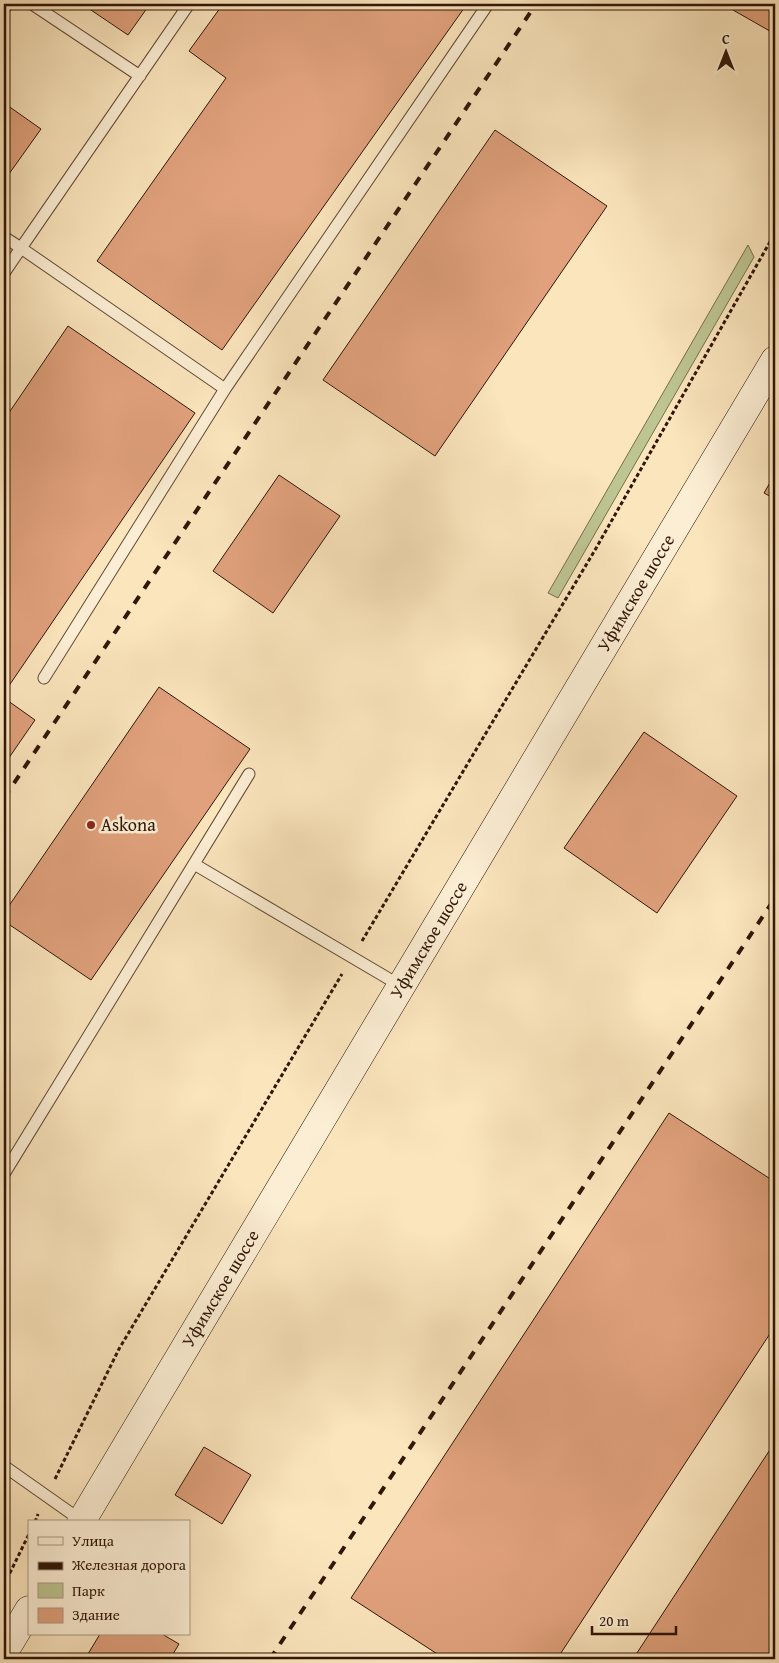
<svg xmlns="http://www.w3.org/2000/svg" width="779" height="1663" font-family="'Gentium Book Plus',serif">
<rect width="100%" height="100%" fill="#fbe5bd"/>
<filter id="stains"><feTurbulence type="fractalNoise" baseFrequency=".004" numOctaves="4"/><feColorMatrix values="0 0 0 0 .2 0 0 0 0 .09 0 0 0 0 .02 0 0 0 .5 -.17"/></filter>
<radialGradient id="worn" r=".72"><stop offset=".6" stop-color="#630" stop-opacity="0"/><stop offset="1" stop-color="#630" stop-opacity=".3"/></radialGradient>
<path fill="#bdc592" stroke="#766e4c" d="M748,245l6,12 -196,341 -10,-5z"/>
<path fill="#e0a17c" stroke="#301607" d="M4,4l8,4 -8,12z
M82,4h68l-22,31z
M223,4h244l-245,346 -125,-89 129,-183 -37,-27z
M736,4h39v30l-42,-24z
M4,103l37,26 -37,52z
M495,130l112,76 -172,250 -112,-76z
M68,326l127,87 -191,280v-273z
M775,474v25l-11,-6z
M279,475l61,41 -67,97 -60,-42z
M159,687l91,62 -159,231 -87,-59v-8z
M4,698l31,22 -31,45z
M644,732l93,64 -80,117 -93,-65z
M669,1113l106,69v144l-218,333h-112l-94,-61z
M775,1442v217h-142z
M204,1447l47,28 -29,49 -47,-29z
M100,1634h62l17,10 -9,15h-85z"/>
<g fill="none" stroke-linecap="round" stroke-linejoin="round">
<g stroke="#634a34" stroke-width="13">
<path id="service" d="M32,4l108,72
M189,4l-168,244 204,141
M4,237l17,11 -17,25
M44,678l181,-289 263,-385
M194,864l207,122
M4,1174l245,-400
M4,1466l78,55"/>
</g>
<g stroke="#301607" stroke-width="29">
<g id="secondary">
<path id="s1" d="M81,1522l694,-1162"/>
<path d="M4,1652l25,-42"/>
</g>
</g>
<path stroke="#301607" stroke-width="3" stroke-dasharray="4 2.5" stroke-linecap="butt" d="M362,941l233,-391 180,-317
M55,1479l64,-130 223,-375
M35,1522l3,-8
M4,1585l25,-51"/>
<use href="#service" stroke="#fceed4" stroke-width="11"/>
<use href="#secondary" stroke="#fceed4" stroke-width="28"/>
<path stroke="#301607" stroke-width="4" stroke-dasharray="9 9" stroke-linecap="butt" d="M4,798l532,-794
M270,1659l505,-761"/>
</g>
<circle fill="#8f2418" stroke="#fceed4" stroke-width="2" cx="91" cy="825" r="5"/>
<g text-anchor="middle" stroke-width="5" stroke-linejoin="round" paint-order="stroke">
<g font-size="18" fill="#301607" stroke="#fceed4">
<text dy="6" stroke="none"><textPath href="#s1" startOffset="1082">Уфимское шоссе</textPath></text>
<text dy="6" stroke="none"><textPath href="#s1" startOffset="678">Уфимское шоссе</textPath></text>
<text dy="6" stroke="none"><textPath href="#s1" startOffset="272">Уфимское шоссе</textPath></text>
</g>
<g font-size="18" fill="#301607" stroke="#fceed4" text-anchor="start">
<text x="101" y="831">Askona</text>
</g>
</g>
<rect width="779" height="1663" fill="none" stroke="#fbe5bd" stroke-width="20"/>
<rect x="5" y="5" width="769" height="1653" fill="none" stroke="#301607" stroke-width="2.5"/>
<rect x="10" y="10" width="759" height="1643" fill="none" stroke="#301607"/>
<rect x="28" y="1520" width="162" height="115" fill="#fceed4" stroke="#aa9882"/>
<rect x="38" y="1537" width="25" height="8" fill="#fceed4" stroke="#aa9882"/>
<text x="72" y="1546" font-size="15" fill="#301607">Улица</text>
<rect x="38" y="1562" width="25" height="8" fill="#301607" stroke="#aa9882"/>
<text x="72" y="1570" font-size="15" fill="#301607">Железная дорога</text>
<rect x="38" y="1583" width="25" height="15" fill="#bdc592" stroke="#aa9882"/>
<text x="72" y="1596" font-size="15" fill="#301607">Парк</text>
<rect x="38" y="1608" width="25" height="15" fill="#e0a17c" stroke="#aa9882"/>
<text x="72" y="1620" font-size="15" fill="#301607">Здание</text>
<g transform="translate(726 52)" stroke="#fceed4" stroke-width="4" paint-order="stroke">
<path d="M0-4L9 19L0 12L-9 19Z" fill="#301607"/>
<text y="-8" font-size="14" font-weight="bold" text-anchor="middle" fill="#301607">С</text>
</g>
<path d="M592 1626v8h84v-8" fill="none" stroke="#301607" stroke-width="2.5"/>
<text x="599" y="1626" font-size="15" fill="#301607" stroke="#fceed4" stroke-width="4" paint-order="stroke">20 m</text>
<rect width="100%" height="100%" filter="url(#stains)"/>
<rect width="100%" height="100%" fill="url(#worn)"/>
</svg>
